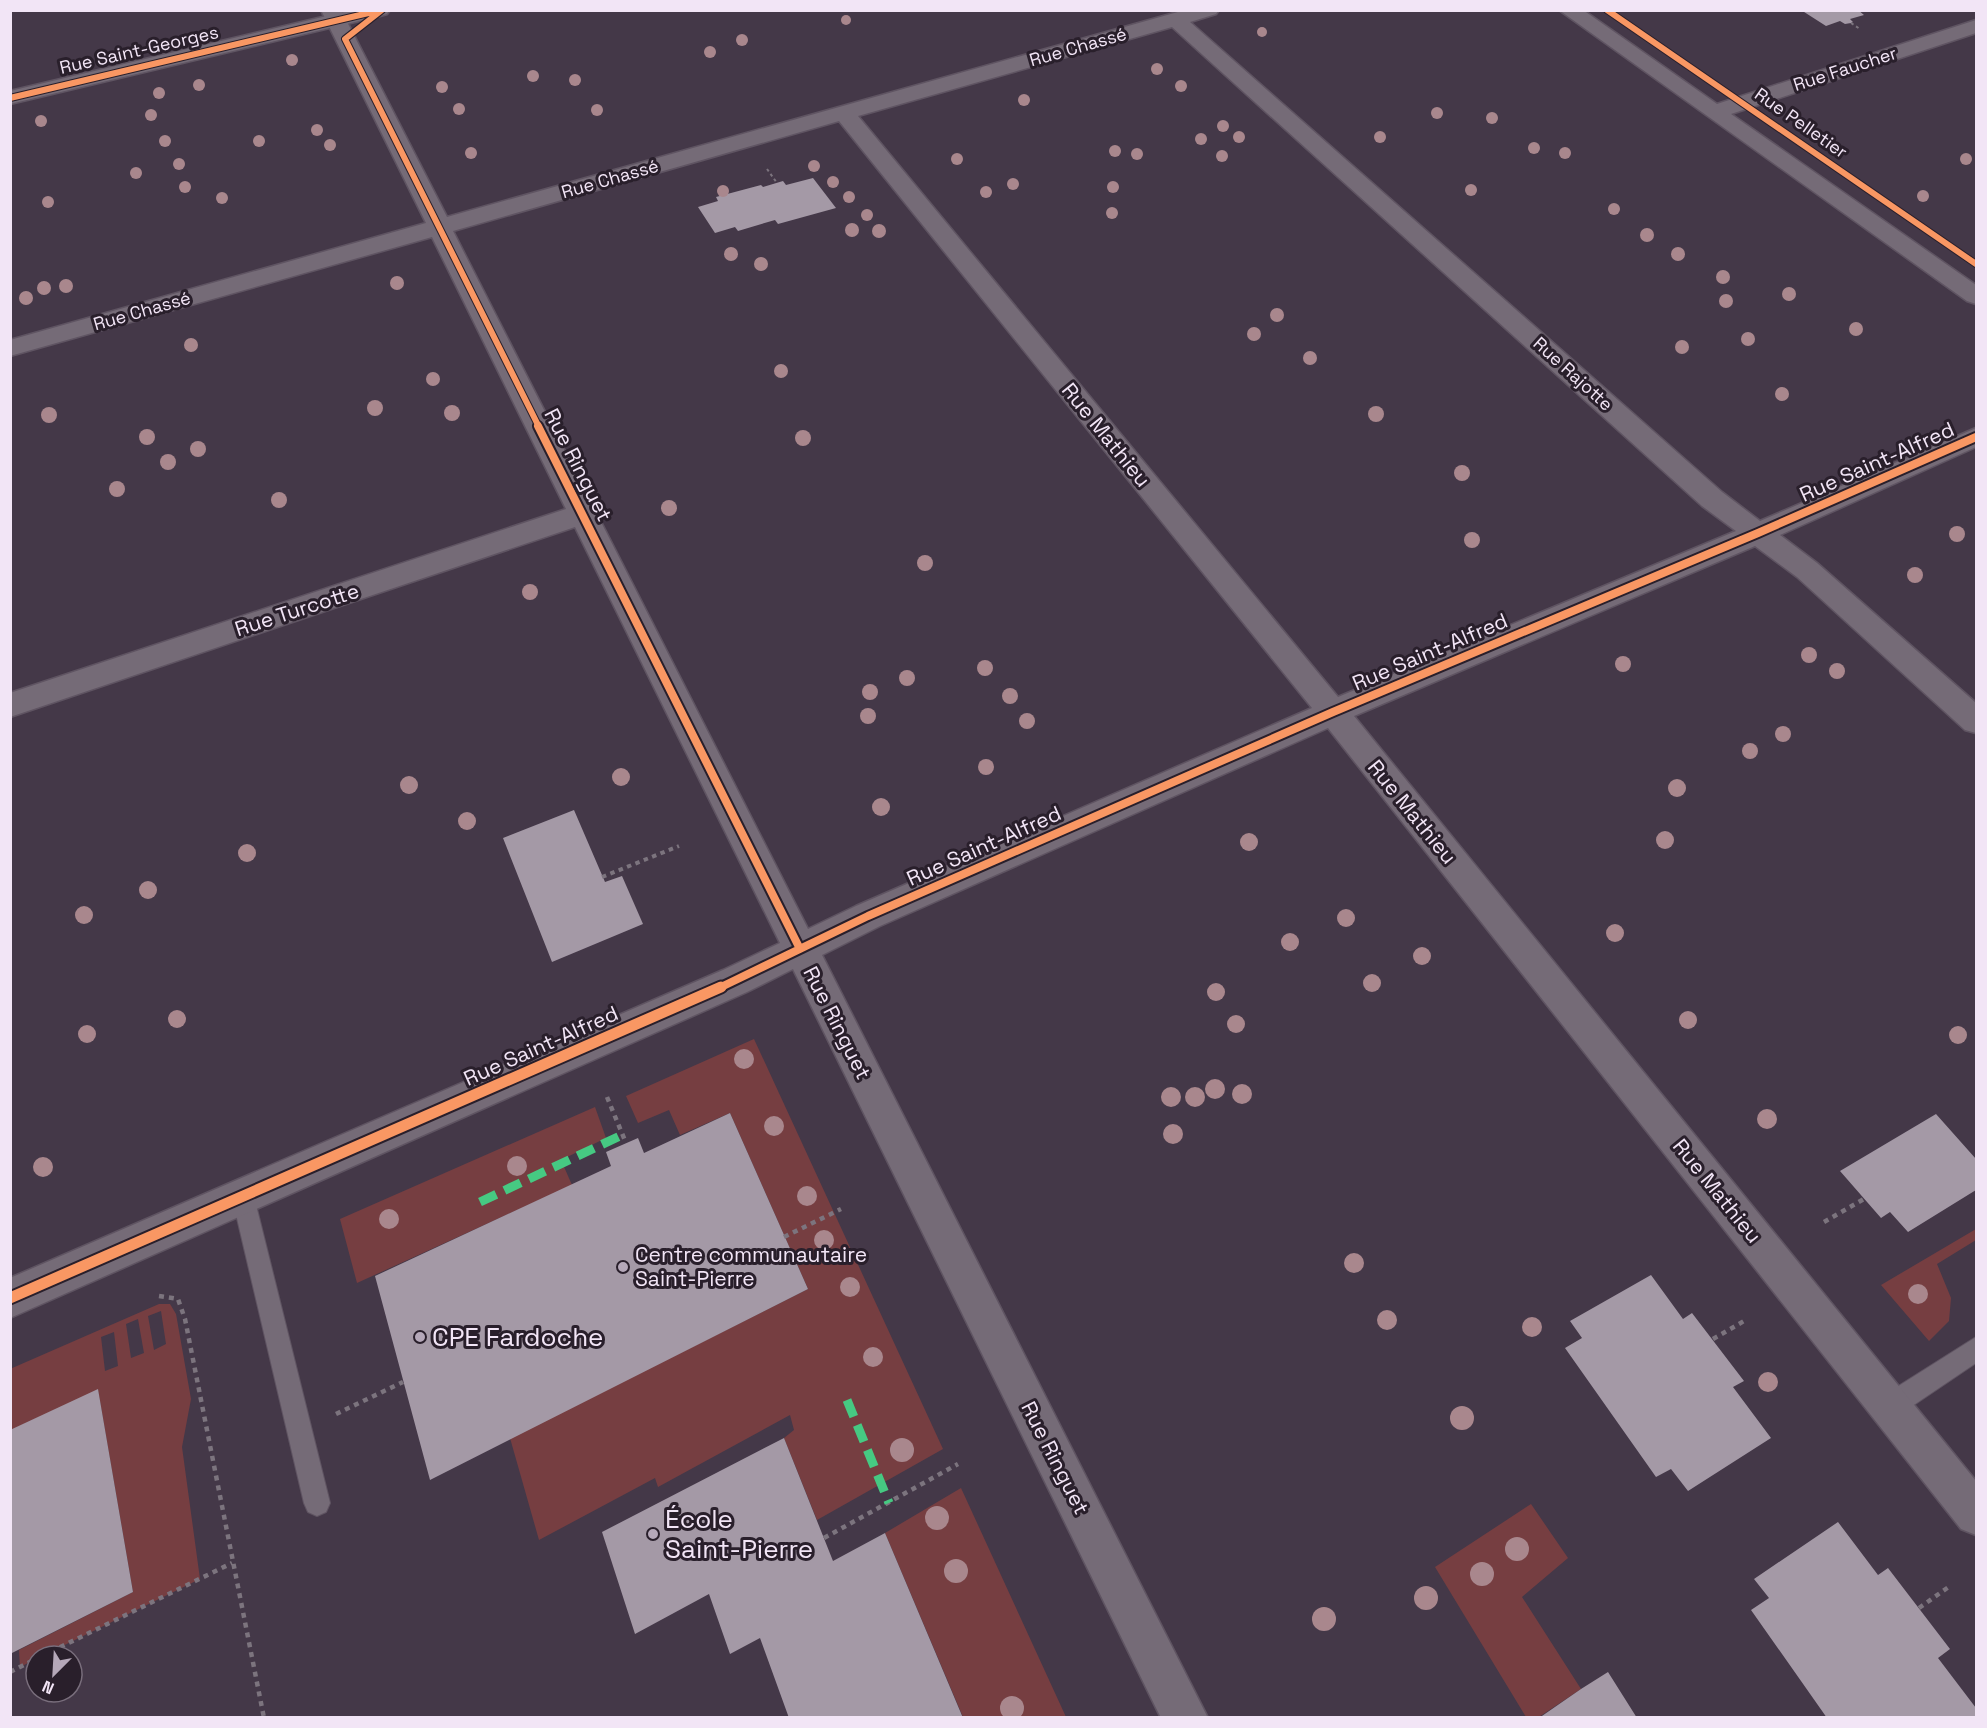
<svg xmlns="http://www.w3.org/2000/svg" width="1987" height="1728" font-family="'Space Grotesk',sans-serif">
<rect width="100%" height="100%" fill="#443848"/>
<path fill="#763e41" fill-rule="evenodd" d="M754,1039l189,410 -126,71 -33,-82 10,-8 -4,-15 -132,72 -3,-9 -116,62 -29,-102 298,-149 -78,-176 -50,22 -11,-25 -31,13 -12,-27z
M595,1107l11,31 -45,22 11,25 -215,98 -17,-64z
M1976,1229v11l-39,24 14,34 -2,23 -20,20 -48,-56z
M159,1304h11l6,10 15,85 -9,48 18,132 -158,77h-6v3l-16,8 -1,-17 114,-58 -35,-202 -87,40 -1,-61zM161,1311l5,33 -12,6 -6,-34zM138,1319l6,34 -13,5 -5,-34zM114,1332l4,34 -13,5 -4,-34z
M961,1488l105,229h-103l-78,-184z
M1531,1504l37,54 -46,39 59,92 -42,28h-13l-91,-150z"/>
<path fill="#a499a6" d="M1801,10h57l6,5 -14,4 3,3 -2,1 -6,1 -5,-3 -14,5z
M813,178l23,30 -58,16 -3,-4 -37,11 -3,-4 -20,6 -17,-26 20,-6 -2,-4 45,-12 2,2 20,-6 3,4z
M574,810l31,72 17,-6 21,48 -91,38 -49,-124z
M730,1113l78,176 -378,191 -55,-204 236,-110 -5,-14 32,-14 6,15z
M1936,1114l40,45v31l-68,42 -18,-20 -9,6 -41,-47z
M1651,1275l32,44 9,-6 52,68 -11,6 38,51 -83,53 -17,-22 -15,8 -91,-129 17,-10 -12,-17z
M98,1389l35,203 -123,62v-224z
M784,1438l49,123 52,-28 78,185h-174l-29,-80 -30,16 -21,-60 -74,40 -33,-102z
M1838,1522l40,53 10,-7 62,81 -12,9 38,50v10h-149l-76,-108 18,-12 -15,-19z
M1608,1672l29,46h-98l42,-29z"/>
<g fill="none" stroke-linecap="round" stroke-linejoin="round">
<g stroke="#5f5462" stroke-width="2">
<path id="service" d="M243,1186l8,3 3,8 76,306 -4,9 -9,4 -9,-4 -4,-9 -72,-306 3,-8z
M1976,1337v26l-77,52 -9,3 -9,-3 -3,-9 3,-9z"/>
</g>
<g stroke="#5f5462" stroke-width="3">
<path id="minor" d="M321,10h20l106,207 738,-207h34l-3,4 -26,8 532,470 38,29 216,-93v19l-196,88 37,28 159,140v30l-11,-3 -168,-153 -42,-31 -401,170 622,765v54l-15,-6 -633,-801 -448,198 -58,29 386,763h-47l-368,-749 -46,23 -737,326v-40l713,-308 57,-27 -205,-416 -565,190v-24l556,-184 -134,-272 -422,119v-16l416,-117zM1172,27l530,479 34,25 -398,166 -480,-581zM839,121l473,587 -456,198 -48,23 -355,-698z
M1559,10h24l134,94 259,-84v13l-245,81 245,171v19l-9,-3z"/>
</g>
<g stroke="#5f5462" stroke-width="3">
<path id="tertiary" d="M352,10h38l-3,4 -7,2 -370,88v-13z"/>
</g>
<path stroke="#7c747e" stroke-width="2" stroke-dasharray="3 3" stroke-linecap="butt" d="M1851,23l9,6
M767,169l10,14"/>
<path stroke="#7c747e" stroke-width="4" stroke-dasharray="4.5 4.5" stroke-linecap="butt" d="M602,877l77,-31"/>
<path stroke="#7c747e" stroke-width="4.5" stroke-dasharray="5 5" stroke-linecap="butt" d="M607,1097l19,46
M1824,1222l40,-23
M784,1237l57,-28
M159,1296l19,3 7,20 79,399
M1713,1339l31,-18
M336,1414l67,-32
M824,1538l134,-74
M1919,1608l31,-22
M42,1656l190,-93
M10,1672l26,-13"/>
<use href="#service" fill="#756b77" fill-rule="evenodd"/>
<use href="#minor" fill="#756b77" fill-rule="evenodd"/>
<use href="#tertiary" fill="#756b77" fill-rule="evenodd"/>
<path stroke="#46c982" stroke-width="9" stroke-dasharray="18 9" stroke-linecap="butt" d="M480,1202l142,-67
M847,1400l42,103"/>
<g stroke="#291f2b" stroke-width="8">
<path id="cycleway-far2" d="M382,10l-37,29 194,388
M1607,10l369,254
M10,98l367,-87"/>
</g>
<g stroke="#291f2b" stroke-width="12">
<path id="cycleway-far1" d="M538,426l262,523
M717,989l151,-73 465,-204 425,-179 218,-96"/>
</g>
<g stroke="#291f2b" stroke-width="15">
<path id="cycleway" d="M10,1298l711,-311"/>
</g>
<use href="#cycleway-far2" stroke="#f99763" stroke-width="6"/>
<use href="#cycleway-far1" stroke="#f99763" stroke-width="8"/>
<use href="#cycleway" stroke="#f99763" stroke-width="11"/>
</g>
<g fill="#a9878d">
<circle cx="846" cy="20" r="5"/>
<circle cx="1262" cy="32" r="5"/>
<circle cx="742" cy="40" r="6"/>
<circle cx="710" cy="52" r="6"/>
<circle cx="292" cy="60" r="6"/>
<circle cx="1157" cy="69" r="6"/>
<circle cx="533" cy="76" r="6"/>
<circle cx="575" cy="80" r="6"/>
<circle cx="199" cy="85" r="6"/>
<circle cx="1181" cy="86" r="6"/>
<circle cx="442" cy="87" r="6"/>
<circle cx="159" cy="93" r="6"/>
<circle cx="1024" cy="100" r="6"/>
<circle cx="459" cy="109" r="6"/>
<circle cx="597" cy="110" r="6"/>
<circle cx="1437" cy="113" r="6"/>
<circle cx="151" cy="115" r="6"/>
<circle cx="1492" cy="118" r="6"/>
<circle cx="41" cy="121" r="6"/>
<circle cx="1223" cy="126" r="6"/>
<circle cx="317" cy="130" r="6"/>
<circle cx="1239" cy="137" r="6"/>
<circle cx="1380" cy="137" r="6"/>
<circle cx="1201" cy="139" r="6"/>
<circle cx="165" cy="141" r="6"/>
<circle cx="259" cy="141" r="6"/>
<circle cx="330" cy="145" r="6"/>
<circle cx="1534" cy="148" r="6"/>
<circle cx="1115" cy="151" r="6"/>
<circle cx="471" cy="153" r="6"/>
<circle cx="1565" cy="153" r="6"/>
<circle cx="1137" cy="154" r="6"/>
<circle cx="1222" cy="156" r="6"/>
<circle cx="957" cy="159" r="6"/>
<circle cx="1966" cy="159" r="6"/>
<circle cx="179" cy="164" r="6"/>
<circle cx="814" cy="166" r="6"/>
<circle cx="136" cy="173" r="6"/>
<circle cx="833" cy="182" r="6"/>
<circle cx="1013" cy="184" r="6"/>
<circle cx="185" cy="187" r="6"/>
<circle cx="1113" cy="187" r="6"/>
<circle cx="1471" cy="190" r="6"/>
<circle cx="723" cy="191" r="6"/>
<circle cx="986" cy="192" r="6"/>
<circle cx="1923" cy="196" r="6"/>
<circle cx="849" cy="197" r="6"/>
<circle cx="222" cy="198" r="6"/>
<circle cx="48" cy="202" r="6"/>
<circle cx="1614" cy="209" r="6"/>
<circle cx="1112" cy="213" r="6"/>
<circle cx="867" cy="215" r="6"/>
<circle cx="852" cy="230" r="7"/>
<circle cx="879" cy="231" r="7"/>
<circle cx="1647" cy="235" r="7"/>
<circle cx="731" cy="254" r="7"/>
<circle cx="1678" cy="254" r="7"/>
<circle cx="761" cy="264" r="7"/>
<circle cx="1723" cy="277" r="7"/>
<circle cx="397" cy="283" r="7"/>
<circle cx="66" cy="286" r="7"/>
<circle cx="44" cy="288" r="7"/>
<circle cx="1789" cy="294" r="7"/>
<circle cx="26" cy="298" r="7"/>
<circle cx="1726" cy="301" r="7"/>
<circle cx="1277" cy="315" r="7"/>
<circle cx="1856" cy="329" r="7"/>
<circle cx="1254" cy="334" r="7"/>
<circle cx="1748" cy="339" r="7"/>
<circle cx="191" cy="345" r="7"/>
<circle cx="1682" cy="347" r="7"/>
<circle cx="1310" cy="358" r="7"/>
<circle cx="781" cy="371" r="7"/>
<circle cx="433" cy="379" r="7"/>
<circle cx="1782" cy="394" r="7"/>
<circle cx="375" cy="408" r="8"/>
<circle cx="452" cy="413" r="8"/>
<circle cx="1376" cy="414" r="8"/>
<circle cx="49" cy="415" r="8"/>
<circle cx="147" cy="437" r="8"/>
<circle cx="803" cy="438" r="8"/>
<circle cx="198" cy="449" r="8"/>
<circle cx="168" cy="462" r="8"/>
<circle cx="1462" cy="473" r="8"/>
<circle cx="117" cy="489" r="8"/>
<circle cx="279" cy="500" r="8"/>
<circle cx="669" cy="508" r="8"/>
<circle cx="1957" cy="534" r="8"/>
<circle cx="1472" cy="540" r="8"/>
<circle cx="925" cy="563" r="8"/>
<circle cx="1915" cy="575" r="8"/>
<circle cx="530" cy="592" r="8"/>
<circle cx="1809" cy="655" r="8"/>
<circle cx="1623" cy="664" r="8"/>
<circle cx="985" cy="668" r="8"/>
<circle cx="1837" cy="671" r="8"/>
<circle cx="907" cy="678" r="8"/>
<circle cx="870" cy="692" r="8"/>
<circle cx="1010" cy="696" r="8"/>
<circle cx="868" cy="716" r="8"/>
<circle cx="1027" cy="721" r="8"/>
<circle cx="1783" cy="734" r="8"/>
<circle cx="1750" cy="751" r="8"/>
<circle cx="986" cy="767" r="8"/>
<circle cx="621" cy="777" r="9"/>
<circle cx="409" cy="785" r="9"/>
<circle cx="1677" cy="788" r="9"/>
<circle cx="881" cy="807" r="9"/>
<circle cx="467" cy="821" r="9"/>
<circle cx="1665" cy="840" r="9"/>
<circle cx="1249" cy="842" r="9"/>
<circle cx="247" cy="853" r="9"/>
<circle cx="148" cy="890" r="9"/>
<circle cx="84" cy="915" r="9"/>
<circle cx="1346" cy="918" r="9"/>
<circle cx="1615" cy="933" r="9"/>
<circle cx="1290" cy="942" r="9"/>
<circle cx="1422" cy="956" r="9"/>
<circle cx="1372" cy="983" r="9"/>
<circle cx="1216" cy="992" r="9"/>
<circle cx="177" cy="1019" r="9"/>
<circle cx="1688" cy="1020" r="9"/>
<circle cx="1236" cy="1024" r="9"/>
<circle cx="87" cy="1034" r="9"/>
<circle cx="1958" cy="1035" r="9"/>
<circle cx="744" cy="1059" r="10"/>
<circle cx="1215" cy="1089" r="10"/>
<circle cx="1242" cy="1094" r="10"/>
<circle cx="1171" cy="1097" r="10"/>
<circle cx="1195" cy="1097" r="10"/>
<circle cx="1767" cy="1119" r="10"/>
<circle cx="774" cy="1126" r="10"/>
<circle cx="1173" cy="1134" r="10"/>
<circle cx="517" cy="1166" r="10"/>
<circle cx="43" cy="1167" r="10"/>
<circle cx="807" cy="1196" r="10"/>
<circle cx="389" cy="1219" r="10"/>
<circle cx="824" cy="1240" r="10"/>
<circle cx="1354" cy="1263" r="10"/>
<circle cx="850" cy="1287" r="10"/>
<circle cx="1918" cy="1294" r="10"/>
<circle cx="1387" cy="1320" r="10"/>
<circle cx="1532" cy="1327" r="10"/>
<circle cx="873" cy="1357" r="10"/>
<circle cx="1768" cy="1382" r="10"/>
<circle cx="1462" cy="1418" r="12"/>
<circle cx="902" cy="1450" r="12"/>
<circle cx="937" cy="1518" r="12"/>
<circle cx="1517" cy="1549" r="12"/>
<circle cx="956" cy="1571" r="12"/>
<circle cx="1482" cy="1574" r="12"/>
<circle cx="1426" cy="1598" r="12"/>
<circle cx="1324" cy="1619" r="12"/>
<circle cx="1012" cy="1708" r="12"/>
</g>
<g fill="#b5a8b9" stroke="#291f2b" stroke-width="2">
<circle cx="623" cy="1267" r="6"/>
<circle cx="420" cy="1337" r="6"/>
<circle cx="653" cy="1534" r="6"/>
</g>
<g text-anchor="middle" stroke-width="6" stroke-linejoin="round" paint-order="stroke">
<g font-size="18" fill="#f2e5f6" stroke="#291f2b">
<text transform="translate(1078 47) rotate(-16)" y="6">Rue Chassé</text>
<text transform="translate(139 50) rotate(-13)" y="6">Rue Saint-Georges</text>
<text transform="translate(1845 69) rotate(-18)" y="6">Rue Faucher</text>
<text transform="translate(1801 123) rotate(35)" y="6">Rue Pelletier</text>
<text transform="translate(610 179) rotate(-16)" y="6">Rue Chassé</text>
<text transform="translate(142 311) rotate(-16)" y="6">Rue Chassé</text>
<text transform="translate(1573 374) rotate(42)" y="6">Rue Rajotte</text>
</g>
<g font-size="21" fill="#f2e5f6" stroke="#291f2b">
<text transform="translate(1106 435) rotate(51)" y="7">Rue Mathieu</text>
<text transform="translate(1877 462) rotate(-24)" y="7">Rue Saint-Alfred</text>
<text transform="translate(578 465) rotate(63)" y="7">Rue Ringuet</text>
<text transform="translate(297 610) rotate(-18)" y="7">Rue Turcotte</text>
<text transform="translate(1430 652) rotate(-23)" y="7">Rue Saint-Alfred</text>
<text transform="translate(1412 812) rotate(51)" y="7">Rue Mathieu</text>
<text transform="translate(984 846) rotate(-24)" y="7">Rue Saint-Alfred</text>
<text transform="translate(837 1023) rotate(63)" y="7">Rue Ringuet</text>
<text transform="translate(541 1046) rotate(-24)" y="7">Rue Saint-Alfred</text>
<text transform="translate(1717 1191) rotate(51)" y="7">Rue Mathieu</text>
<text transform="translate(1055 1458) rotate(63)" y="7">Rue Ringuet</text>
</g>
<g font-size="21" fill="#f2e5f6" stroke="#291f2b" text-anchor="start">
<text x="635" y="1262">Centre communautaire<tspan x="635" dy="24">Saint-Pierre</tspan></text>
</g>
<g font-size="26" fill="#f2e5f6" stroke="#291f2b" text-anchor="start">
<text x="432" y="1346">CPE Fardoche</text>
<text x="665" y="1528">École<tspan x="665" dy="30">Saint-Pierre</tspan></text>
</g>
</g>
<rect width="1987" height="1728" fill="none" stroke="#f2e5f6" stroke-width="24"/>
<g transform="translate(54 1674) rotate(204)"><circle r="28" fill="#291f2b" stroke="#796e7c" stroke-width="1.5"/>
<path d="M0-4.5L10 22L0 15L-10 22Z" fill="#b5a8b9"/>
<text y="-9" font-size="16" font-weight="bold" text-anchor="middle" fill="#f2e5f6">N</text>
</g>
</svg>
